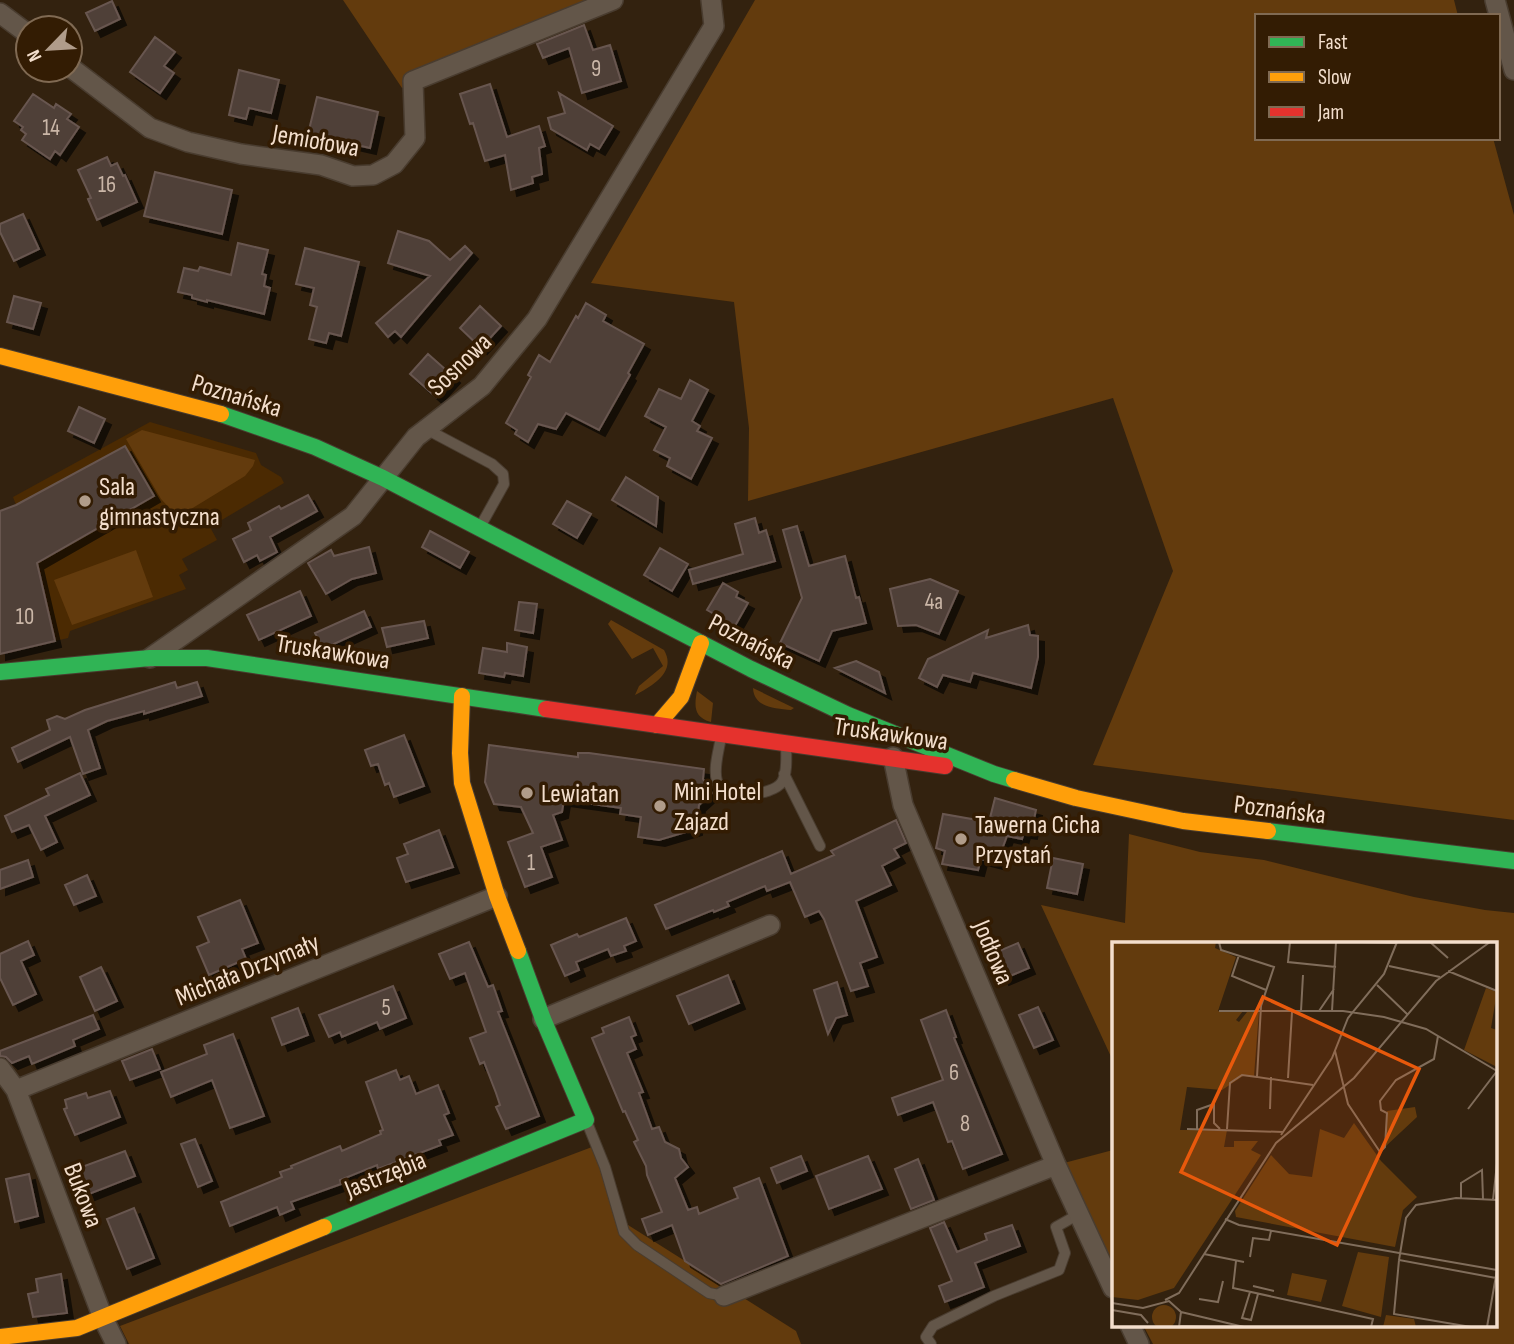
<svg xmlns="http://www.w3.org/2000/svg" width="1514" height="1344" font-family="'Sofia Sans Condensed',sans-serif">
<defs>
<filter id="shadow"><feDropShadow dx="6" dy="6" stdDeviation="0" flood-color="#0009"/></filter>
</defs>
<rect width="100%" height="100%" fill="#33220f"/>
<path fill="#4b2a02" d="M150,422l106,31 5,12 20,12 3,6 -74,44 7,13 -35,19 6,11 -9,5 7,14 -116,42 -2,7 -68,16v-143l16,-6 -3,-8z"/>
<path fill="#633b0d" d="M343,0h270l-143,58 -68,30z
M755,0h699l4,16h-201v122h236l21,77v605l-421,-55 80,-194 -60,-173 -365,103 1,-73 -15,-126 -143,-19z
M142,430l113,30 -2,6 -8,10 -67,41 -17,-18 -35,-60z
M136,550l17,47 -81,28 -18,-45z
M611,620l53,30c13,22 -12,36 -29,45l4,-9 24,-20 -10,-18 -21,11 -24,-35z
M753,688l41,20 -3,2c-16,-2 -37,-2 -38,-22z
M697,691l16,12 -2,19c-17,-5 -17,-15 -14,-31z
M1129,834l71,18 64,8 150,37 71,13 29,3v431h-361l-10,-19h352v-382h-382v118l-72,-156 84,18z
M592,1147l36,78 168,106 5,13h-672l-9,-18z
M1113,1150v113l-49,-100z"/>
<path fill="#503f39" stroke="#685750" stroke-width="2" filter="url(#shadow)" d="M112,1l8,18 -25,12 -9,-18z
M584,25l9,25 17,-5 11,36 -39,12 -13,-45 -26,10 -6,-14z
M155,37l20,15 -11,14 10,7 -14,20 -30,-21z
M239,70l40,10 -8,33 -22,-5 -3,11 -17,-4z
M490,84l17,53 32,-11 6,20 -6,2 3,26 -10,3 1,6 -22,7 -6,-35 -20,6 -12,-38 -3,1 -10,-30z
M559,93l54,33 -14,23 -9,-5 -3,6 -36,-21 -3,-11 17,-5z
M33,94l21,14 2,-4 15,10 -4,5 12,8 -19,28 -5,-4 -5,8 -28,-19 4,-6 -5,-4 2,-3 -9,-6z
M317,97l61,15 -8,36 -62,-14z
M107,157l4,9 6,-3 6,13 2,-1 12,27 -40,18 -9,-21 3,-1 -13,-28z
M155,172l77,18 -10,44 -78,-18z
M23,214l16,35 -25,12 -14,-29v-8z
M398,231l31,10 21,19 15,-14 7,7 -71,84 -6,-6 -7,6 -12,-14 54,-47 -42,-13z
M238,243l30,7 -6,24 4,1 -2,11 6,2 -6,26 -57,-14v2l-15,-4v-3l-14,-3 6,-24 14,3 2,-4 31,8z
M305,248l54,14 -18,74 -12,-3 -3,10 -17,-4 8,-32 -7,-2 4,-17 -18,-4z
M14,296l27,7 -8,26 -26,-7z
M586,303l20,12 -3,6 41,23 -16,29 2,2 -31,55 -33,-17 -10,16 -18,-5 -10,18 -13,-8 2,-4 -11,-7 25,-46 -3,-2 11,-20 11,7 26,-46 2,2z
M480,306l21,20 -20,22 -21,-20z
M428,354l26,23 -18,20 -26,-23z
M690,380l18,10 -16,31 8,5 -3,5 15,7 -21,41 -24,-13 3,-8 -16,-8 12,-23 -21,-11 14,-27 22,10z
M79,407l26,12 -11,24 -26,-12z
M125,446l29,50 -117,67 18,78 -55,13v-143l16,-6z
M626,477l32,20 -2,29 -44,-26z
M308,495l9,16 -47,26 7,15 -17,9 -3,-6 -13,7 -11,-23 18,-9 -3,-7 31,-17 2,3z
M567,501l24,13 -14,24 -24,-14z
M755,518l4,15 7,-3 9,31 -82,23 -4,-14 54,-16 -8,-30z
M797,526l12,40 36,-10 11,42 3,-1 7,26 -34,8 -13,30 -39,-18 22,-45 -19,-68z
M430,531l39,21 -9,16 -38,-21z
M369,547l7,26 -24,6 -26,15 -18,-31 23,-13 3,6z
M660,548l28,16 -16,27 -28,-16z
M930,579l28,12 -19,43 -23,-9 -18,1 -8,-37z
M723,583l15,9 -2,5 12,6 -13,23 -28,-16z
M300,591l11,25 -52,24 -12,-25z
M519,602l18,2 -4,29 -18,-3z
M364,611l7,16 -48,22 -8,-16z
M424,621l4,17 -41,9 -5,-19z
M1028,625l2,10 8,1v21l-7,31 -58,-15 -3,9 -27,-7 -6,12 -18,-9 9,-19 60,-29 -2,8z
M507,643l20,4 -4,29 -18,-3 -1,4 -25,-4 4,-25 24,4z
M856,661l23,11 6,21 -50,-25z
M175,682l2,6 20,-6 5,14 -58,18v-3l-37,10 -19,9 12,38 -17,6 -13,-37 -52,25 -6,-14 38,-18 -3,-10 10,-4 8,3 20,-9z
M404,735l20,51 -30,11 -5,-14 -4,2 -7,-21 -7,2 -6,-16z
M489,745l89,12v-4h11l115,16 -1,10 9,14 -13,12 -3,24 -37,11 -21,-3 3,-20 -21,-3 1,-6 -57,-8 -2,12 -9,3 9,25 -21,7 11,30 -27,10 -17,-45 25,-9 -12,-26 -27,-3 -9,-22z
M80,773l10,22 -45,21 12,26 -16,8 -12,-25 -17,7 -7,-16 44,-21 -3,-6z
M995,798l41,12 -5,23 -7,-1 -2,7 -15,-3 -10,27 -16,-4 -3,11 -36,-6 3,-13 -9,-3 7,-34 46,8z
M896,820l10,23 -12,6 5,8 -17,9 9,19 -35,16 21,56 -17,6 8,23 -17,5 -27,-72 -5,-8 -14,6 -15,-35 -23,9 -2,-5 -38,16 2,4 -15,6 -1,-2 -47,19 -11,-24 127,-54 9,23 43,-19 -3,-4z
M439,830l14,37 -47,15 -9,-24 11,-4 -4,-10z
M1053,858l30,6 -6,30 -30,-6z
M28,860l5,17 -33,12v-19z
M87,875l9,21 -22,9 -9,-20z
M240,900l18,43 -16,6 4,10 -37,16 -12,-28 12,-5 -11,-25z
M626,918l10,23 -12,5 2,5 -15,5 -3,-7 -32,13 3,8 -14,6 -14,-31 26,-11 2,3z
M28,941l6,14 -13,6 15,33 -23,11 -13,-27v-24z
M469,942l19,45 5,-2 9,26 -4,1 41,104 -33,13 -10,-22 4,-2 -4,-12 -12,-31 -4,2 -10,-26 16,-6 -21,-59 -15,6 -11,-25z
M1018,943l11,25 -26,11 -11,-25z
M101,967l16,34 -22,10 -15,-34z
M728,975l11,28 -50,21 -12,-28z
M837,982l10,33 -11,3 -8,16 -14,-44z
M393,986l13,32 -26,11 -3,-7 -35,15 -2,-5 -11,5 -10,-22z
M1038,1007l15,33 -19,8 -15,-33z
M298,1008l10,27 -26,10 -10,-27z
M946,1010l10,27 -2,1 48,116 -39,15 -11,-28 -4,1 -15,-40 -35,13 -6,-17 51,-18 -22,-60z
M93,1015l6,14 -26,11 2,6 -43,18 -3,-8 -17,7 -6,-6 -6,-1v-5z
M629,1017l7,18 -5,2 5,12 -9,4 16,39 -4,1 13,36 7,-2 6,15 14,7 2,9 7,9 -13,11 13,32 9,-3 2,7 39,-16 -4,-10 25,-10 29,78 -67,28 -36,-23 -13,-36 -24,10 -6,-16 20,-7 -15,-37 -1,-9 -12,-24 4,-2 -13,-29 -2,1 -31,-74 12,-5 -2,-5z
M233,1034l31,82 -34,12 -18,-48 -41,17 -10,-25 46,-18 -3,-9z
M152,1049l8,20 -30,11 -8,-19z
M396,1070l4,10 9,-4 7,18 22,-9 11,28 -5,2 9,20 -14,5 2,5 -63,24 -1,-4 -37,15 1,4 -50,18 3,7 -14,6 -3,-8 -47,19 -9,-24 61,-25 -2,-5 12,-4 -1,-2 49,-20 2,5 39,-17 -1,-3 3,-1 -17,-48z
M110,1091l10,26 -45,18 -11,-26 3,-1 -2,-8 21,-7 2,5z
M195,1139l17,42 -14,6 -17,-43z
M125,1151l10,25 -46,18 -10,-26z
M801,1156l6,15 -30,12 -6,-15z
M868,1156l14,33 -53,20 -13,-33z
M918,1159l16,41 -23,9 -16,-40z
M29,1174l9,42 -23,6 -9,-43z
M134,1208l20,50 -27,11 -20,-50z
M944,1222l13,30 30,-12 -2,-6 27,-9 8,21 -45,17 9,24 -39,15 -6,-16 13,-5 -22,-53z
M61,1274l6,39 -34,4 -5,-23 10,-2 -2,-13z"/>
<g fill="none" stroke-linecap="round" stroke-linejoin="round">
<g stroke="#493c2f" stroke-width="12">
<path id="lane" d="M426,429l66,35 11,10 1,10 -24,43
M721,737c-2,13 -8,31 -4,44 6,18 55,16 65,1 6,-10 4,-27 4,-39
M784,774l36,72
M586,1120l19,47 19,65 13,13 72,48 15,3
M931,1344l-5,-7 7,-11 61,-30 65,-26 6,-17 -9,-26 23,-13"/>
</g>
<g stroke="#493c2f" stroke-width="22">
<path id="street" d="M1495,0l19,70
M0,13l28,21
M70,67l80,61 38,14 53,12 80,11 32,11 20,-1 21,-11 21,-26 -2,-57 200,-81
M150,658l203,-142 63,-79 66,-51 55,-67 177,-293 -3,-26
M893,757l10,48 153,360 57,123
M543,1019l227,-94
M0,1068l16,22 87,228 13,26
M16,1090l481,-194
M724,1296l332,-131
M1130,1325l9,19"/>
</g>
<g stroke="#493c2f" stroke-width="18">
<path id="fast" d="M221,414l94,33 68,31 368,191 97,46 146,59 20,6
M0,672l150,-14h57l339,51
M1268,831l246,30
M324,1227l262,-107 -43,-101 -25,-68"/>
</g>
<g stroke="#493c2f" stroke-width="18">
<path id="slow" d="M0,356l221,58
M462,696l-2,57 2,30 35,113 21,55
M657,725l24,-28 20,-54
M1014,780l62,18 107,23 85,10
M0,1337l77,-9 247,-101"/>
</g>
<g stroke="#493c2f" stroke-width="18">
<path id="jam" d="M546,709l399,57"/>
</g>
<use href="#lane" stroke="#635649" stroke-width="10"/>
<use href="#street" stroke="#635649" stroke-width="19"/>
<use href="#fast" stroke="#30b455" stroke-width="16"/>
<use href="#slow" stroke="#ff9f0a" stroke-width="16"/>
<use href="#jam" stroke="#e5322d" stroke-width="16"/>
</g>
<g fill="#b09c8a" stroke="#331c03" stroke-width="2.5">
<circle cx="85" cy="501" r="7"/>
<circle cx="527" cy="793" r="7"/>
<circle cx="660" cy="806" r="7"/>
<circle cx="961" cy="839" r="7"/>
</g>
<g text-anchor="middle" stroke-width="7" stroke-linejoin="round" paint-order="stroke">
<g font-size="23" fill="#cab6a7">
<text x="596" y="76">9</text>
<text x="51" y="135">14</text>
<text x="107" y="192">16</text>
<text x="934" y="609">4a</text>
<text x="25" y="624">10</text>
<text x="531" y="870">1</text>
<text x="386" y="1015">5</text>
<text x="954" y="1080">6</text>
<text x="965" y="1131">8</text>
</g>
<g font-size="26" fill="#f3decc" stroke="#331c03">
<text transform="translate(316 140) rotate(10)" y="9">Jemiołowa</text>
<text transform="translate(459 364) rotate(-44)" y="9">Sosnowa</text>
<text transform="translate(237 395) rotate(17)" y="9">Poznańska</text>
<text transform="translate(752 641) rotate(27)" y="9">Poznańska</text>
<text transform="translate(333 651) rotate(9)" y="9">Truskawkowa</text>
<text transform="translate(891 733) rotate(8)" y="9">Truskawkowa</text>
<text transform="translate(1280 809) rotate(7)" y="9">Poznańska</text>
<text transform="translate(994 952) rotate(67)" y="9">Jodłowa</text>
<text transform="translate(247 969) rotate(-22)" y="9">Michała Drzymały</text>
<text transform="translate(385 1174) rotate(-22)" y="9">Jastrzębia</text>
<text transform="translate(84 1195) rotate(69)" y="9">Bukowa</text>
</g>
<g font-size="26" fill="#f3decc" stroke="#331c03" text-anchor="start">
<text x="99" y="495">Sala<tspan x="99" dy="30">gimnastyczna</tspan></text>
<text x="674" y="800">Mini Hotel<tspan x="674" dy="30">Zajazd</tspan></text>
<text x="541" y="802">Lewiatan</text>
<text x="975" y="833">Tawerna Cicha<tspan x="975" dy="30">Przystań</tspan></text>
</g>
</g>
<g transform="translate(1112 942)">
<rect width="385" height="385" fill="#33220f"/>
<path d="M0,0h104l-1,6 21,9 -18,54h25l-7,9 3,2 8,-10 12,-1 -5,65h-11l-21,14 -35,-3 -7,43h47l-3,17h10v-6h24l-7,9 10,5 -87,133 -36,12 -26,-3zM374,46l11,4 -6,36 6,2v37l-33,-17zM303,165l2,10 -31,29 1,-35zM242,181l27,38 36,36 -14,13 -8,37 -159,-30 -1,-6 36,-56 18,19 23,3 8,-48 24,9zM246,310l31,5 -8,60 -39,-11zM180,331l35,7 -6,22 -34,-7zM40 375a12 12 0 1 1 24 0a12 12 0 1 1-24 0ZM274,373l28,4 2,8h-33z" fill="#633b0d"/>
<path fill="none" stroke="#806d5b" stroke-width="2" d="M107,0l2,8 53,17 -13,39 -4,71 56,8M178,0l-2,20 48,5M250,0l34,1M318,0l18,16M127,13l-7,21 34,14M277,24l51,11M336,29l49,20M265,43l30,29M107,69h124l41,6 42,12 71,42M189,69l2,-36M207,69l15,-22M220,69l4,-69M223,109l13,53 32,48 5,-5 2,-34 -6,-3 -1,-9 16,-21 38,-21 4,-23M176,136l4,-66M158,167l1,-32M356,167l29,-38M75,187l96,3M85,187v-19l17,-6v19l6,6M115,187l3,-46 12,-8 15,2M169,193l51,-77 16,-40 36,-44 13,-32M349,256v-15l21,-13 1,29M381,258l4,-37M113,277l14,6 258,45M92,312l40,8M138,315l3,-19 16,2 2,-9M287,318l-5,54 77,13M124,319l-3,27 140,31 -2,8M384,336l-97,-18 7,-42 10,-13 40,-7 41,2M141,344l21,5M138,350l-8,26 9,2 7,-26M87,357l19,3 5,-21M53,358l14,-7 97,-150 78,-65 82,-97 54,-39M0,361l31,5 26,-7 12,11 -2,15M0,368l29,5 7,8M69,370l63,15M67,384l32,1M375,385l10,-57"/>
<path fill="#e8590c" fill-opacity="0.15" stroke="#e8590c" stroke-width="3.5" d="M151,55l156,72 -82,176 -156,-73z"/>
<rect width="385" height="385" fill="none" stroke="#f3decc" stroke-width="3.5"/>
</g>
<rect x="1255" y="14" width="245" height="126" fill="#331c03" stroke="#806a53" stroke-width="2"/>
<rect x="1269" y="37" width="35" height="10" fill="#30b455" stroke="#806a53" stroke-width="2"/>
<text x="1318" y="49" font-size="21" fill="#f3decc">Fast</text>
<rect x="1269" y="72" width="35" height="10" fill="#ff9f0a" stroke="#806a53" stroke-width="2"/>
<text x="1318" y="84" font-size="21" fill="#f3decc">Slow</text>
<rect x="1269" y="107" width="35" height="10" fill="#e5322d" stroke="#806a53" stroke-width="2"/>
<text x="1318" y="119" font-size="21" fill="#f3decc">Jam</text>
<g transform="translate(49 49) rotate(245)"><circle r="33" fill="#331c03" stroke="#806a53" stroke-width="2"/>
<path d="M0-5L12 26L0 18L-12 26Z" fill="#b09c8a"/>
<text y="-10" font-size="19" font-weight="bold" text-anchor="middle" fill="#f3decc">N</text>
</g>
</svg>
